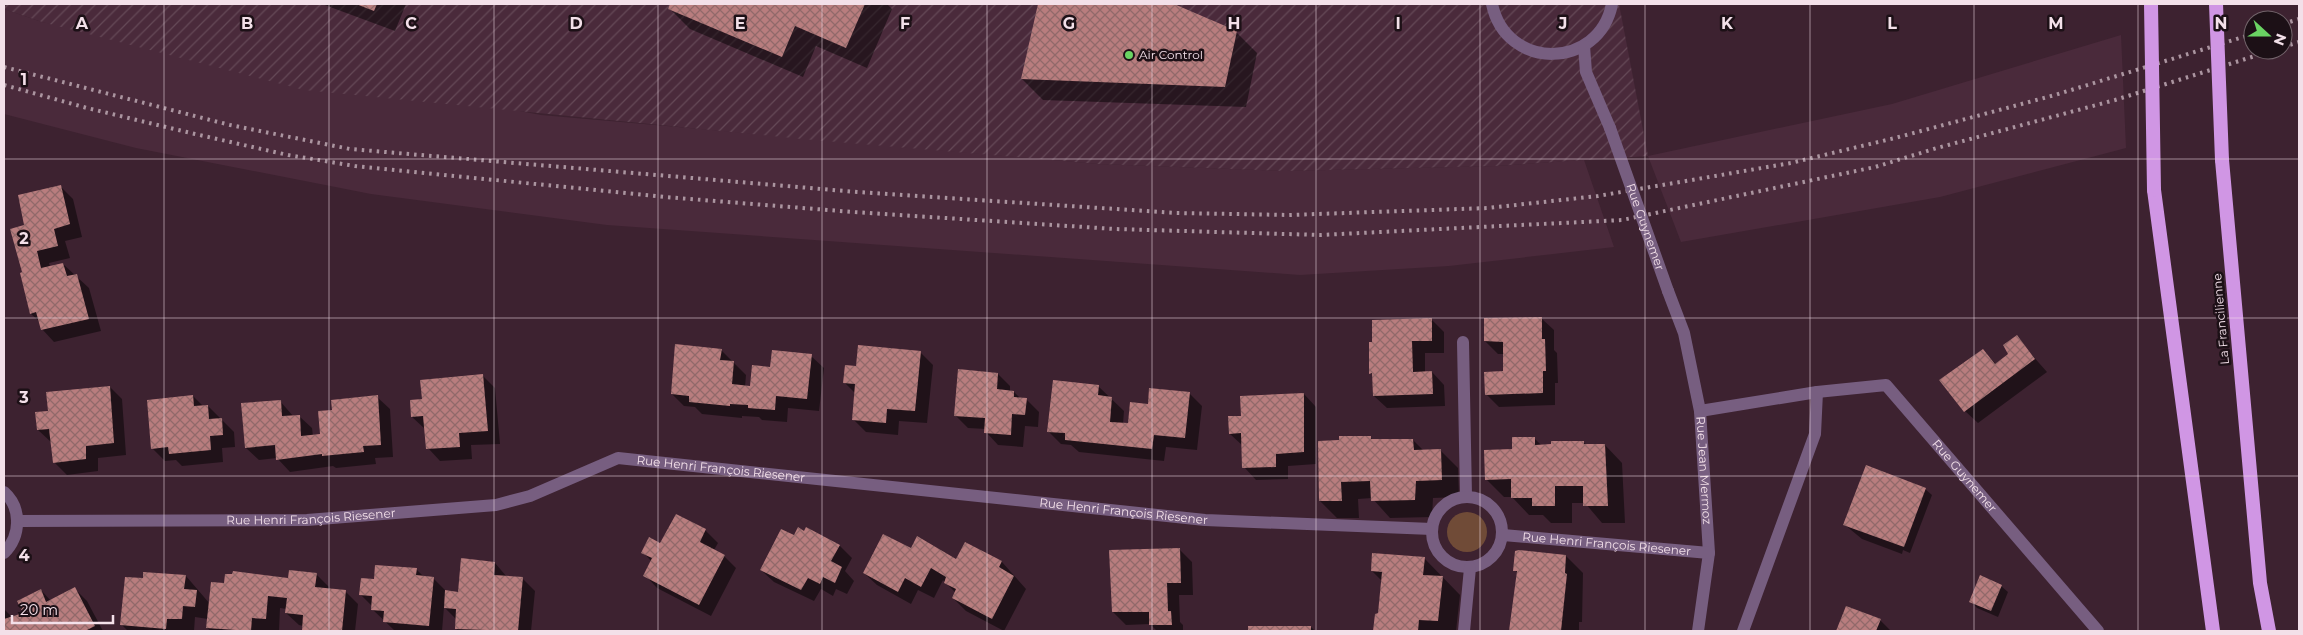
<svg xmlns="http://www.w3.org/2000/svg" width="2303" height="635" font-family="Montserrat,sans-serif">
<defs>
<pattern id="industrial-furrows" width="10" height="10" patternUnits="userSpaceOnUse" patternTransform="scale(1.25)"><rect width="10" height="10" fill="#4a2a3b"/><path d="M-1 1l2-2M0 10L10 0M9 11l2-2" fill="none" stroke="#654957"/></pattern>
<pattern id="building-cross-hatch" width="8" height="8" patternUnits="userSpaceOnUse" patternTransform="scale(1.25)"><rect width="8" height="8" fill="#b87d7e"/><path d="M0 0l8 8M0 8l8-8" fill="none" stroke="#91696a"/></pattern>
</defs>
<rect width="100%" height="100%" fill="#3d2230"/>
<path fill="#4a2a3b" d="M4,9l38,13 499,93 558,49 186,7 210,-5 89,-6 30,87 -165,19 -149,9 -693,-50 -236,-31 -235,-46 -132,-34z
M2121,35l5,113 -186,49 -259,45 -33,-86 244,-52z"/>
<path fill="url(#industrial-furrows)" d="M4,4h1615l29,152 -153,10 -210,5 -186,-7 -297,-25 -498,-49 -262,-68 -38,-13z"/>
<path fill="#704b37" d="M1447 532a20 20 0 1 1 40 0a20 20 0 1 1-40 0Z"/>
<path fill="#0007" d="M322,4h84l-11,27z
M671,4h216l5,5 -25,59 -51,-22 -13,31 -113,-48 -21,-21z
M1039,4h132l65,28 21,21 -11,54 -203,-7 -21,-21z
M60,186l13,13 9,38 -17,4 5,17 -21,5 1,4 13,-3 26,24 12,43 -47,11 -12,-13 -2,-7 -9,-8 -9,-40 2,-1 2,-48z
M1541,318l13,12v20l3,3 1,30h-3v22l-56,2 -13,-13 19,-22 -1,-18h-6l-13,-13z
M1431,319l13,13v21h-19v20l7,-1 12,13 1,21 -58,2 -13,-12v-20l-3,-3z
M2016,337l31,35 -69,51 -13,-12 17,-61 14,14 14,-10z
M721,350l25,25 -1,12 6,1 20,-20 40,-12 13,12 -5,43 -31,-3 -1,14 -25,-2 -3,-3 -17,-1v2l-40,-4 -7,-7 -11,-1 -12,-12z
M920,352l13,13 -6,58 -28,-2 -1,14 -32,-3 -13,-13 3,-25 -12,-12 14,-14z
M998,374l12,12v6h4l6,6 6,1 13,13 -1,15 -13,-1 -2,21 -25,-2 -12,-13v-3l-18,-1 -13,-13z
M483,376l12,12 5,56 -29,1 1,14 -32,2 -12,-13 -3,-19 -13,-12 12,-17z
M1098,386l26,25 -1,13 6,1 20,-19 40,-13 13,13 -5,44 -31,-3 -2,14 -85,-9 -8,-7 -10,-1 -13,-13z
M110,387l12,12 4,56 -28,3v13l-31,4 -13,-13 -3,-20 -13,-12z
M1304,394l12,13v57l-28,2v13l-32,1 -12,-13 -1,-21 -13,-12z
M193,396l10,10h5l26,26 1,15 -13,1 1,14 -41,4 -6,-6 -11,1 -13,-13z
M377,397l13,12 3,48 -18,1 1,6 -40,4 -3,-2 -43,6 -13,-14 -18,2 -13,-12 34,-47 13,15h6l13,12 1,8 8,-1 13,-23z
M1370,437l4,4 39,-1 11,11 16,-1 18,18 1,29 -26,1 -1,19 -42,1 -18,-20 -14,1 1,19h-22l-17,-17 20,-60z
M1534,438l8,8 41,-4 4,3h18l17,18 3,60h-23l-17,-20h-13v20h-21l-8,-8h-14l-17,-18h-8l-18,-18 27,-28z
M1925,489l7,6 -22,58 -7,-3 -1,4 -40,-15 -17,-14z
M806,529l34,17 12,12 -7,13 9,10 -7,13 -11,-5 -3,7 -12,-7 -7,12 -40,-19 -13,-12 33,-34 10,-3z
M705,530l13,13 -4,7 10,6 12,12 -25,48 -54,-28 -12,-13 6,-14 -8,-9z
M966,544l36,18 24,27 -22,42 -38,-20 -13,-13 3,-5 -13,-13 -9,18 -16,-8 -7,14 -34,-19 -13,-12 47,-24 46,12z
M1180,550l12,12 1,33h-14l1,27 3,3v6h-26l-7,-7 -24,1 -13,-13z
M1566,556l17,17 -1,49h-3v9h-68l7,-57 -3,-4z
M1424,558l36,37 -4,36h-81l1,-16h4l2,-34 -10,-10z
M495,563l12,14 15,1 13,13 -4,40h-72l-3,-2v-10l-12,-12 -2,24h-47l-23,-22v-3l-12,-12 15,-14 41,-11 8,8 9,1 13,13 13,2z
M316,574l13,13 -1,3 17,1 13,13 -3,27h-52v-5l-4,-1 -13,-12 1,-4 -7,-1 -1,23h-68l-4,-3 1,-9 -13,-2 -1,14h-66l-6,-6 22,-46 42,-3 24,28 15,-20 65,-5z
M2001,586l7,6 -10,25 -21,-9 -6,-7z
M75,589l12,12 16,30h-99v-22l9,9 12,-4 16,-24 10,11z
M1847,607l33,13 11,11h-54z
M1249,627h62l4,4h-66z"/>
<path fill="url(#building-cross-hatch)" d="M356,4h21l-3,7z
M670,4h195l-19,44 -51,-22 -13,31 -114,-48z
M1038,4h136l63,27 -12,56 -204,-8z
M61,185l9,39 -16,5 4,17 -21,5 4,17 22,-5 4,13 10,-2 12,45 -48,11 -5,-18 -6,2 -10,-41 2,-1 -12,-43 14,-4 -6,-30z
M1542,317v22h3l1,32h-3v22l-58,2 -1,-23 19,-1v-29l-19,-1v-23z
M1432,318v23h-20l1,31 19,-1 1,23 -60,2 -1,-23 -3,1v-32h3v-22z
M2017,335l18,24 -71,53 -25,-32 44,-31 12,15 13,-10 -5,-9z
M675,344l47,5 -2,11 14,1 -2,23 18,2 2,-21 18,2 2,-17 40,4 -5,45 -31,-3 -1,14 -27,-2v-3l-18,-1v2l-41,-4v-6l-18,-2z
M858,345l63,6 -6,60 -28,-2 -1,14 -34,-3 3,-36 -12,-1 2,-18 11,1z
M958,369l40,4 -1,16 17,2v6l13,1 -2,17 -13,-1 -1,21 -27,-2 1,-15 -31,-2z
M483,374l5,57 -29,2 1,14 -34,2 -3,-33 -12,1 -1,-17 12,-1 -2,-19z
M1053,380l46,5 -1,10 14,2 -2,25 18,1 2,-21 18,2 1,-16 41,4 -5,46 -31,-3 -2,14 -87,-9v-7l-18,-1z
M110,386l4,57 -28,3v13l-33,4 -4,-34 -12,1 -2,-18 13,-1 -2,-19z
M1304,393v59l-28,2v13l-34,1 -1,-35 -12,1 -1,-18h13l-1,-20z
M193,395l1,11 14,-1 1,14 13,-1 1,17 -13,1 1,14 -42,4 -1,-7 -17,2 -4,-49z
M378,395l3,50 -18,1 1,6 -42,4v-2l-46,6 -1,-15 -30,3 -4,-45 40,-3 1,16 18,-1 1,21 19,-2 -2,-23 14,-1 -1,-10z
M1339,436h32v3h42l1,11 27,-1 1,31 -26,1 -1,19 -44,1 -1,-20 -29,1 1,19h-23l-1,-60 21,-1z
M1512,437h23v8l16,-1v-3h33v3h21l3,62h-25v-20h-28v20h-23v-8h-21v-19l-26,1 -1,-30 28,-1z
M1866,465l60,23 -22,59 -61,-22z
M676,514l30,15 -6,13 25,13 -26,50 -56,-29 9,-18 -11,-5 8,-16 11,6z
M798,527l6,4 2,-4 34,18 -9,16 11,6 -7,16 -12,-6 -3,7 -12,-6 -7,12 -41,-20 21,-41 13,6z
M883,534l28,14 6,-12 39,23 9,-17 37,19 -3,6 15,9 -22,43 -40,-21 4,-9 -12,-6 2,-6 -15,-9 -10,19 -16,-9 -7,14 -35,-19z
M1180,548l1,35h-14l1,28h3l1,14h-23v-13h-37l-3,-62z
M1519,550l47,5 -1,18 2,1 -6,57h-52l8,-60h-4l2,-20z
M1372,553l53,4 -2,18 20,1 -5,45 -19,-1 -1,11h-45l2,-17 3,-1 4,-41 -11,-1z
M461,558l34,4 -1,13 29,2 -5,54 -63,-2 1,-20 -12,-1 1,-18 13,2z
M375,565l42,3 -1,7 18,2 -5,49 -46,-4 1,-11 -13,-1 1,-14 -13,-1 2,-17 13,1z
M289,570l28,3 -2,14 31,3 -4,41h-40l1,-16 -18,-2 2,-15 -19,-2 -2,23 -14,-1 -1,13 -45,-3 5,-46 13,1 1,-9h7l1,-3 55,7z
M143,572l43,3 -2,14 13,1 -2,17 -12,-1 -1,13h-15l-1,10 -46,-4 5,-48 18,1z
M1980,575l22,10 -11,26 -22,-9z
M75,587l20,39 -10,5h-81v-12l19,-6 -6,-12 24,-12 5,13z
M1846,606l35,13 -5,12h-40z
M1248,626h63v5h-63z"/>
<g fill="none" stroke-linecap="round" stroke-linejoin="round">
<g stroke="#775e80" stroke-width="12">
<path d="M1492,4c14,67 107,66 120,0"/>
<path d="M1584,46l2,26 24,56"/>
<path id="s1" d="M1668,291l16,42 16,78 9,142 -11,78"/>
<path d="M1463,342l3,154"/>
<path id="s2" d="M1700,411l117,-19 69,-7 212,246"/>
<path d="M4,492c18,16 17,44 0,61"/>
<circle cx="1467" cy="532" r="35"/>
<path id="s3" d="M17,521l290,-1 189,-15 34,-9 88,-38 587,62 227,9"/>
<path id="s4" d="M1503,535l206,18"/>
<path d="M1464,631l6,-63"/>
<path d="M1743,631l72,-197 2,-42"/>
</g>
<path stroke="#d096e4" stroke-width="14" d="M2222,160l38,423 9,48
M2154,190l59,441"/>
<path stroke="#ab95a0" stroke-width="4" stroke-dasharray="2.5 5" stroke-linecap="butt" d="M2283,24l16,-5
M2283,47l16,-5
M4,67l226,58 120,24 507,43 319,21 113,2 199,-7 110,-12 193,-33 104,-25 160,-43 198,-61
M4,85l83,23 108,26 93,21 67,11 310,31 188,15 262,17 205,6 302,-15 253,-53 62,-19 178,-48 159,-50"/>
<path stroke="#775e80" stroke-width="12" id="s5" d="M1610,128l58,163"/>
<path stroke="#d096e4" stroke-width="14" d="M2151,4l3,186
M2216,4l6,156"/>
</g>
<path fill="none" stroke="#f3e0e9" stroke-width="1" stroke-opacity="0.55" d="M164,4v627M329,4v627M494,4v627M658,4v627M822,4v627M987,4v627M1152,4v627M1316,4v627M1480,4v627M1645,4v627M1810,4v627M1974,4v627M2138,4v627M4,159h2295M4,318h2295M4,476h2295"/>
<circle fill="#6ad363" stroke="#1c1016" stroke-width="2" cx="1129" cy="55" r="5"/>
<g text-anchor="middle" stroke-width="5" stroke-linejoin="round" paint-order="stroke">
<g font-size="12" fill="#f3e0e9" stroke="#1c1016" text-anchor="start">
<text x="1139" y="59">Air Control</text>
</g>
<g font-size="12" fill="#f3e0e9" stroke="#1c1016">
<text dy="4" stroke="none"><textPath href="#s5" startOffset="105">Rue Guynemer</textPath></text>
<text transform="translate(2221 319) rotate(-95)" y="4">La Francilienne</text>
<text dy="4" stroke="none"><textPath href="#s3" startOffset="714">Rue Henri François Riesener</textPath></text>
<text dy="4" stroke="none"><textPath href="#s1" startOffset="184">Rue Jean Mermoz</textPath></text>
<text dy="4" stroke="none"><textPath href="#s2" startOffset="308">Rue Guynemer</textPath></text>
<text dy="4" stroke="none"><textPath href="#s3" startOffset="1119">Rue Henri François Riesener</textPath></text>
<text dy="4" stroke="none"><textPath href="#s3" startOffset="294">Rue Henri François Riesener</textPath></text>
<text dy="4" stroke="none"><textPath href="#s4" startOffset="104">Rue Henri François Riesener</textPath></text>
</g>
</g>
<g font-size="16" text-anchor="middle" font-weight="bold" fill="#f3e0e9" stroke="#1c1016" stroke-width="5" stroke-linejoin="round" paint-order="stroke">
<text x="82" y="29">A</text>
<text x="247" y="29">B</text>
<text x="411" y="29">C</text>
<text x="576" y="29">D</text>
<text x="740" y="29">E</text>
<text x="905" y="29">F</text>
<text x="1069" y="29">G</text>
<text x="1234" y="29">H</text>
<text x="1398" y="29">I</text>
<text x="1563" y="29">J</text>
<text x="1727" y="29">K</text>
<text x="1892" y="29">L</text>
<text x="2056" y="29">M</text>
<text x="2221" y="29">N</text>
<text x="24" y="85">1</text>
<text x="24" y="244">2</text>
<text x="24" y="403">3</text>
<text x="24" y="561">4</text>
</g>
<rect width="2303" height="635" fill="none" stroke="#f3e0e9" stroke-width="10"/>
<g transform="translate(2268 35) rotate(111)"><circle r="24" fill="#1c1016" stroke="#72636a"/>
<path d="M0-4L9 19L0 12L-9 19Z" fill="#6ad363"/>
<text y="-8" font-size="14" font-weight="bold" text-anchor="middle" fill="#f3e0e9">N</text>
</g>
<path d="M12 615v8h101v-8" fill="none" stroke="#f3e0e9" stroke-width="2.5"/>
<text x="20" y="615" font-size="15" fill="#f3e0e9" stroke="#1c1016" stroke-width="4" paint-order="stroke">20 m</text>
</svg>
